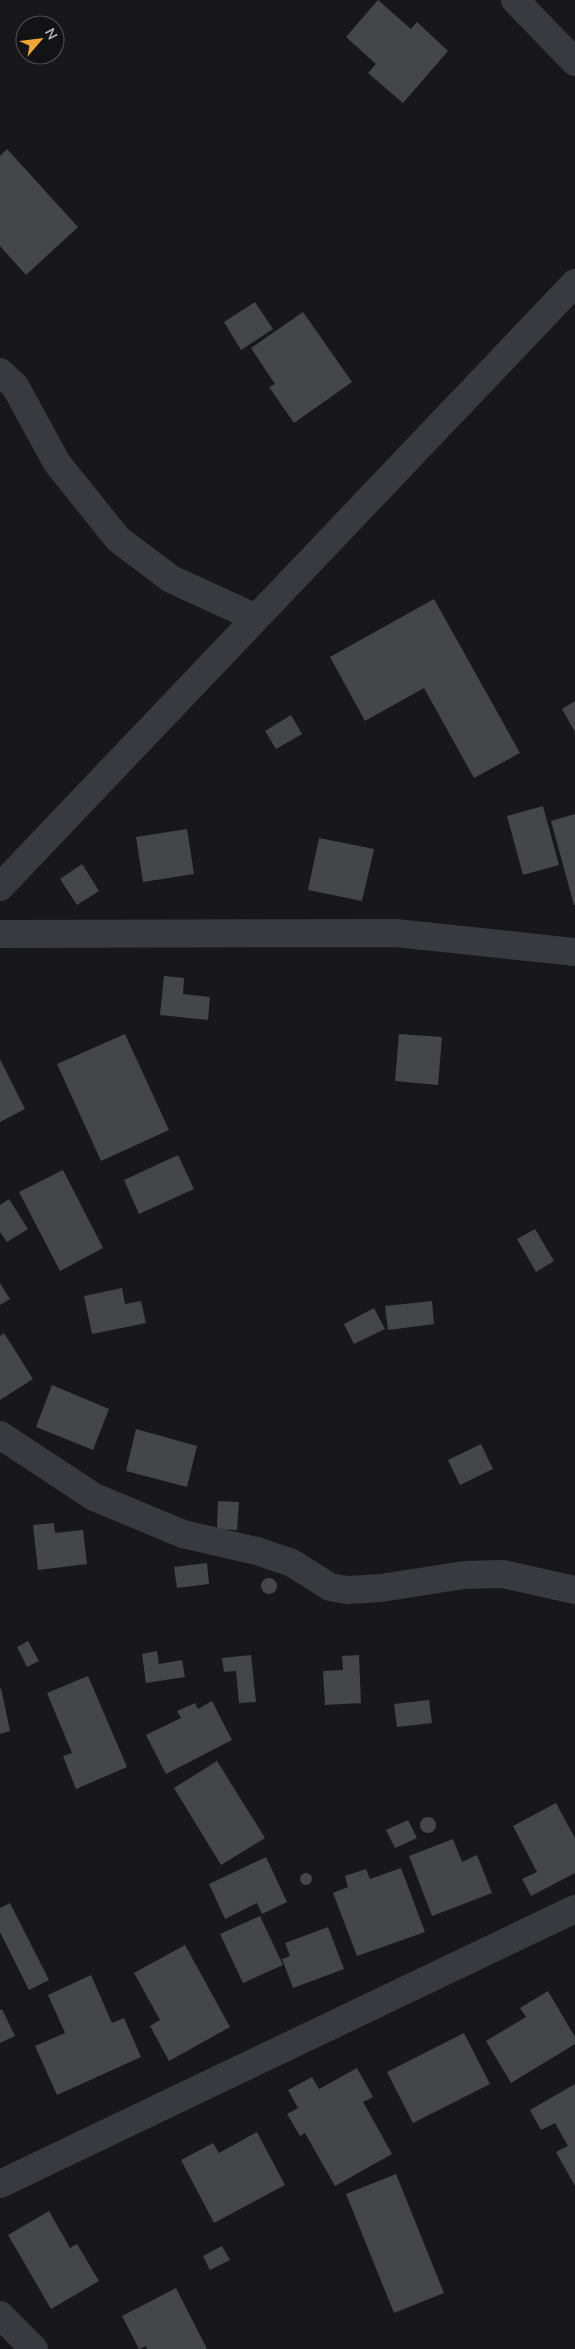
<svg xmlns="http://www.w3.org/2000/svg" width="575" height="2349" font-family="Mulish,sans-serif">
<rect width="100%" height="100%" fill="#18181a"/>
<path fill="#44464a" d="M378,0l33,29 6,-7 31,29 -45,52 -35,-30 8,-9 -30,-27z
M7,149l71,78 -52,48 -26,-29v-90z
M255,302l18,27 -32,21 -17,-28z
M303,312l49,70 -58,41 -25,-36 6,-3 -24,-36z
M434,599l86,154 -46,25 -50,-90 -59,33 -35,-64z
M575,701v31l-13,-23z
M291,715l11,19 -26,15 -11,-18z
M543,806l16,59 -36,10 -16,-59z
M575,814v91h-1l-23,-84z
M187,829l7,45 -51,8 -7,-45z
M319,838l55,11 -12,52 -54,-11z
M82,864l17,27 -22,14 -17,-26z
M164,976l20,2 -1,16 27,3 -2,23 -48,-5z
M125,1034l44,96 -68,31 -44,-97z
M399,1034l43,3 -4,48 -43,-4z
M0,1059l25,50 -25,13z
M178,1155l16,34 -55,25 -15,-34z
M63,1170l40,78 -43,23 -41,-79z
M9,1199l19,30 -21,13 -7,-10v-27z
M535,1229l19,32 -18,11 -19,-33z
M0,1283l10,16 -10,6z
M122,1288l3,16 16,-3 5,22 -54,11 -8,-38z
M432,1301l2,23 -46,6 -3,-24z
M374,1308l11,21 -31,15 -10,-20z
M4,1333l29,46 -33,21v-64z
M52,1385l57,24 -16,41 -57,-23z
M136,1429l61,17 -10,41 -61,-16z
M481,1444l12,25 -33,16 -12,-25z
M218,1501l21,1 -2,28 -20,-1z
M54,1523l1,10 28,-3 4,34 -49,6 -5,-45z
M207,1563l2,21 -32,4 -3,-21z
M261 1586a8 8 0 1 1 16 0a8 8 0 1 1-16 0Z
M28,1641l11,20 -12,6 -10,-20z
M157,1651l2,13 23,-4 3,17 -39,6 -4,-29z
M251,1655l5,47 -17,1 -3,-32 -12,1 -2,-14z
M359,1655l2,48 -36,2 -2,-34 20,-1 -1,-14z
M88,1676l39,91 -51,22 -13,-33 9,-3 -25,-60z
M1,1688l9,43 -10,3v-45z
M429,1700l3,23 -35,4 -3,-23z
M212,1701l20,39 -66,34 -20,-39 35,-17 -4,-7 18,-8 3,6z
M217,1761l48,77 -44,27 -47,-77z
M556,1803l19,35v35l-44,23 -9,-17 15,-7 -24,-46z
M420 1825a8 8 0 1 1 16 0a8 8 0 1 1-16 0Z
M408,1820l9,18 -22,10 -9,-18z
M453,1839l9,23 15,-7 15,38 -60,23 -23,-60z
M266,1857l21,45 -25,12 -5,-11 -32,16 -16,-35z
M401,1868l24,64 -68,24 -24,-63 15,-6 -3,-11 21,-7 4,10z
M300 1879a6 6 0 1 1 12 0a6 6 0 1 1-12 0Z
M10,1903l39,77 -20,10 -29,-58v-24z
M260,1916l23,49 -40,18 -23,-49z
M328,1927l16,42 -51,19 -11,-29 8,-3 -5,-13z
M185,1945l45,82 -61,34 -19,-35 10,-6 -26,-47z
M91,1975l21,48 12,-5 17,39 -84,38 -22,-49 30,-13 -17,-38z
M548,1991l27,46v7l-64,39 -25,-42 40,-24 -6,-9z
M2,2009l13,27 -15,7v-33z
M464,2033l26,51 -77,39 -26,-51z
M357,2068l16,29 -10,5 29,52 -57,32 -30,-53 -5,3 -13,-22 11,-6 -10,-18 24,-13 7,12z
M575,2084v102l-19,-34 12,-6 -13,-23 -14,7 -11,-20z
M257,2132l28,53 -71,38 -33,-63 32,-17 6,10z
M396,2174l48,119 -50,20 -48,-119z
M49,2211l21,37 7,-4 22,37 -48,28 -43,-74z
M222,2246l8,14 -20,10 -7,-14z
M176,2288l31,61h-60l-1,-3 -7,3 -17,-33z"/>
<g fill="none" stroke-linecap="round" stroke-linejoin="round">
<path stroke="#393a3f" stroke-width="28" d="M515,0l60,62
M0,372l15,14 42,77 61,76 53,40 85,39
M0,887l575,-604
M0,934l396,-1 179,19
M0,1435l94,62 89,37 74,17 35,12 38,24 17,3 34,-2 83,-13 39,-1 72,16
M0,2184l575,-275
M0,2315l34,34"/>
</g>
<g transform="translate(40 40) rotate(62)"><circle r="24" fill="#131315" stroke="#4f5257"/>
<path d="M0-4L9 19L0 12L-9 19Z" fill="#efa53a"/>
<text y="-8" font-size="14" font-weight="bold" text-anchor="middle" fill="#aab0b9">N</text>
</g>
</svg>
